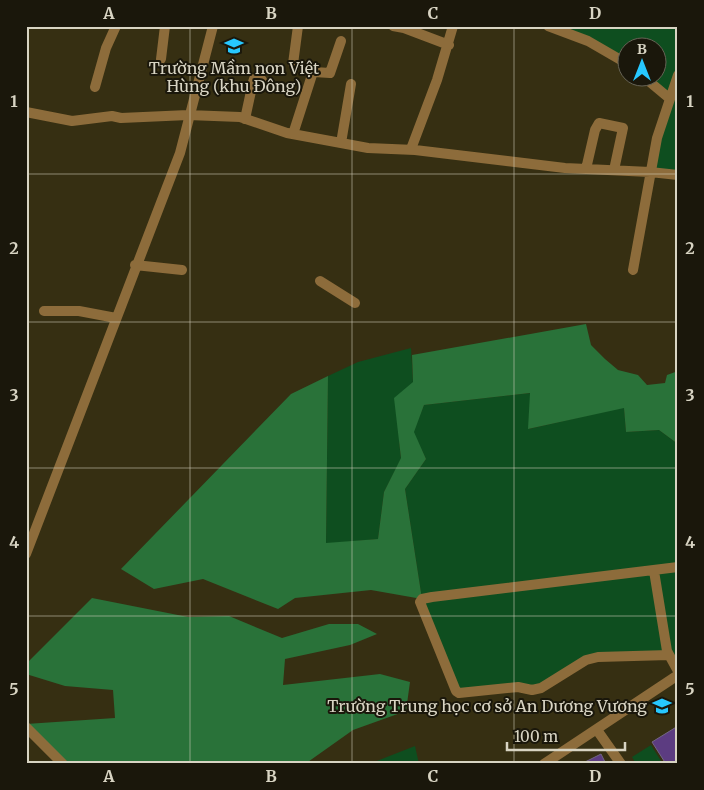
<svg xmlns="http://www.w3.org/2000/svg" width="704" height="790" font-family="Merriweather,serif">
<rect width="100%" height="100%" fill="#362f12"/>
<path fill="#0e4e1f" d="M548,26h130v149l-28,-3 19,-74 -24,-20h11v-30h-30v15z
M411,348l2,34 -14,58 2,19 -17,33 -6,47 -52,5 2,-168 30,-14z
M531,393l-2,36 95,-22 2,25 33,-2 19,14v227l-10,-16 -76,3 -56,31 -77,4 -37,-94 -17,-110 21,-30 -13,-27 11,-27z
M651,745l12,19h-27l-4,-7z
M415,746l4,18h-50z"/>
<path fill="#297239" d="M586,324l5,21 14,14 13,11 20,5 9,10 18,-2 2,-8 11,-4 -3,47 3,5v21l-19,-14 -33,2 -2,-24 -96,21 2,-36 -106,12 -10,27 12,27 -21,30 17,110 -51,-9 -76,8 -17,11 -75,-30 -49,10 -33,-20 170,-175 37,-18 -2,167 52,-4 6,-47 17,-34 -7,-60 19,-16 -1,-27z
M92,598l96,19 41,-1 53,22 47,-14h29l19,10 -27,11 -65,14 -2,26 97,-11 30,8 -4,29 -53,19 -48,34h-242l-37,-40 89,-6 -2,-28 -48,-4 -39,-12v-10z"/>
<path fill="#5c3c81" stroke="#726783" d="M678,726v38h-12l-14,-22z
M601,754l5,10h-25z"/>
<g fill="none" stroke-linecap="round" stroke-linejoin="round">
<path stroke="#8d6c3b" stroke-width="10" d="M393,26l11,2 45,17
M548,26l40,15 38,22
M161,59l4,-33
M293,64l5,-38
M645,78l24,20
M95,87l11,-39 10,-22
M26,112l46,9 40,-5 9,2 67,-3 52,2 47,16 81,15 47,2 150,18 85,4 28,3
M245,119l8,-37 1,-3 8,1
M293,134l19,-59 2,-3 16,1 11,-32
M341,143l10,-59
M411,149l26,-69 16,-54
M586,169l9,-39 4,-7 24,5 -9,42
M135,265l47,5
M633,270l24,-132 21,-63
M320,281l35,22
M44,311h35l37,7
M26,554l154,-401 33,-127
M654,571l13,80 11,20
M669,655l-71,2 -12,3 -45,28 -9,2 -14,-3 -59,6 -3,-2 -36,-89 2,-3 10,-2 246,-30
M597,730l24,34
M544,764l134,-89"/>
<path stroke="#8d6c3b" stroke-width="10" d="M26,727l37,37"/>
</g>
<path fill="none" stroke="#d8d4c3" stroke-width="1" stroke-opacity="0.55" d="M190,26v738M352,26v738M514,26v738M26,174h652M26,322h652M26,468h652M26,616h652"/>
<defs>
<g id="school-bare" transform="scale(1.5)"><path d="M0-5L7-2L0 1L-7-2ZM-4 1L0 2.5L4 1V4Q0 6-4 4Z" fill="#27c8ff" stroke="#1a170b" stroke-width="2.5" paint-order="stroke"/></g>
</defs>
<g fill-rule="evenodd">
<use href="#school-bare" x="234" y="46"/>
<use href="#school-bare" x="662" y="706"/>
</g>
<g text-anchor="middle" stroke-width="4" stroke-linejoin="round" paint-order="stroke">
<g font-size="16" fill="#d8d4c3" stroke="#1a170b">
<text x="234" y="74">Trường Mầm non Việt<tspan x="234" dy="18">Hùng (khu Đông)</tspan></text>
<text x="647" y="712" text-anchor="end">Trường Trung học cơ sở An Dương Vương</text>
</g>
</g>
<rect width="704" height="790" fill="none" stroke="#1a170b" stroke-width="55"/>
<g transform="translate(642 62)"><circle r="24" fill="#1a170b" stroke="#666355"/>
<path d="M0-4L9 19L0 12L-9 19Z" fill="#27c8ff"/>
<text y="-8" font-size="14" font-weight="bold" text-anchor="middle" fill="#d8d4c3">B</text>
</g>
<path d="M507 742v8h118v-8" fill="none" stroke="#d8d4c3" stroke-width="2.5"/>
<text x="514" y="742" font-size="15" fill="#d8d4c3" stroke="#1a170b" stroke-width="4" paint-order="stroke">100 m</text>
<rect x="28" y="28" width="648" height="734" fill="none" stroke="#d8d4c3" stroke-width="2"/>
<g font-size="16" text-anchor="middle" font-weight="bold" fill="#d8d4c3">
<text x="109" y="19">A</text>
<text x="271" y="19">B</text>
<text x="433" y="19">C</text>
<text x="595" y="19">D</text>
<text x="14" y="107">1</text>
<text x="690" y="107">1</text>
<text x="14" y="254">2</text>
<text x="690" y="254">2</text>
<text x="14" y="401">3</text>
<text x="690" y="401">3</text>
<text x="14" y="548">4</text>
<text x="690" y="548">4</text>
<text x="14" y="695">5</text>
<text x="690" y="695">5</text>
<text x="109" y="782">A</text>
<text x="271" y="782">B</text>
<text x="433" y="782">C</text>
<text x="595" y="782">D</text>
</g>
</svg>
